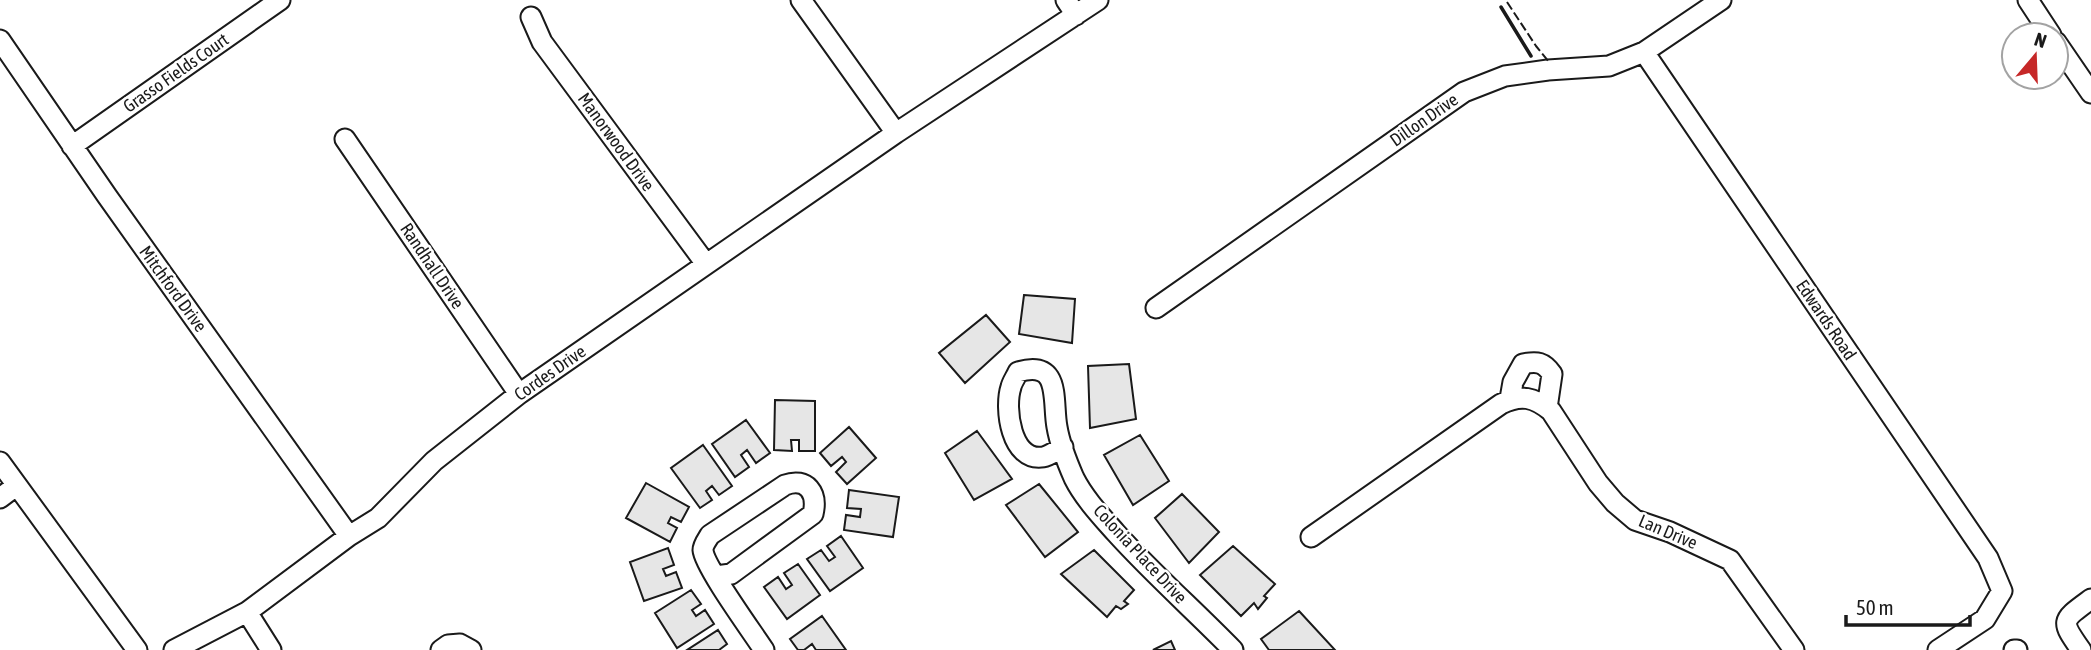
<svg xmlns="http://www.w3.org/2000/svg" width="2091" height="650" font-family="'Asap Condensed',sans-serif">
<rect width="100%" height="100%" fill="#fff"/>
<path fill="#e6e6e6" stroke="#1a1a1a" stroke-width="2" d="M1024,295l51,4 -3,44 -53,-9z
M986,315l24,27 -45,41 -26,-30z
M1129,364l7,55 -46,9 -2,-62z
M775,400l40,1v50h-16v-11h-8l1,11 -18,-1z
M746,420l24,33 -14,10 -9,-13 -6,5 8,12 -14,10 -23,-33z
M849,427l27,31 -29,26 -11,-12 10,-10 -4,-5 -11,9 -11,-13z
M977,431l35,48 -38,21 -29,-47z
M1140,435l29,46 -36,24 -29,-50z
M703,445l29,41 -13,9 -7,-9 -6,5 6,9 -12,8 -29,-40z
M646,483l43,24 -8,15 -10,-5 -3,6 9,5 -7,14 -44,-24z
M1039,484l39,48 -33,25 -39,-52z
M849,490l50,7 -6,40 -49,-7 2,-15 14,2 1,-8 -14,-1z
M1182,494l37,38 -30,31 -34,-45z
M841,536l22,32 -33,23 -23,-32 14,-9 8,11 6,-4 -8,-11z
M1233,546l42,38 -11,12 3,2 -9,11 -4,-6 -13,13 -41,-41z
M668,548l6,17 -11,4 3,7 10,-4 6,16 -38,13 -14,-39z
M1094,550l40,40 -10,11 4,3 -7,5 -5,-3 -9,11 -46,-43z
M798,564l22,31 -33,24 -23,-32 14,-10 8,12 6,-4 -8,-12z
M691,590l10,14 -9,6 4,6 9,-6 9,14 -37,24 -22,-35z
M1299,611l36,39h-66l-8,-11z
M822,616l24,34h-30l-4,-6 -8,6h-6l-8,-11z
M718,630l9,14 -8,6h-32z
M1171,641l4,9h-22z"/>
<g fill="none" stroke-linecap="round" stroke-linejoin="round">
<g stroke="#1a1a1a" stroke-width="23">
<path id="minor" d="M801,0l95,133
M1066,0l10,15
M2028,0l23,35
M531,17l11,25 164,222
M0,40l107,156 242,340
M2056,42l35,51
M1644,52l344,506 14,33 -17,28 -47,31
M345,139l174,255
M72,146l208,-146
M1156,308l308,-216 41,-16 43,-6 61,-4 35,-14 77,-52
M1510,399l3,-17 10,-18c14,-3 21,-2 29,10l-5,34
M1063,447c-6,3 -14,9 -20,10 -32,5 -39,-49 -32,-70 1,-5 5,-10 7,-15 44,-13 34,29 39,55 3,18 10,35 17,51 10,20 27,38 42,55 37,41 79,78 117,117
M0,462l137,188
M0,498l16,-12
M1311,537l190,-133c20,-10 33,-7 50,7l47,72 17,20 20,17 35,12 60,28 64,90
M716,576l15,-2 82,-60c5,-21 -6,-37 -28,-29l-75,50c-3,5 -7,10 -7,15 1,16 50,83 61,100
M247,612l24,38
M174,650l73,-38 102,-76 29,-18 56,-57 85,-67 377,-261 202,-133
M441,650l7,-5 12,-1 11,6
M2014,650h3
M2081,650c-21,-30 -20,-29 10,-51"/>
</g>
<use href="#minor" stroke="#fff" stroke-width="19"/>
<path stroke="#1a1a1a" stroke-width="2" stroke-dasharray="9 3.5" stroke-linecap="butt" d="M1507,2l29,44 13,16"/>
<path stroke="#1a1a1a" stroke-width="3.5" d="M1501,7l30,49"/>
</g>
<g text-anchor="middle" stroke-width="5" stroke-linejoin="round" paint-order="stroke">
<g font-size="18" fill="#1a1a1a" stroke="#fff">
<text transform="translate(176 73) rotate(-35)" y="6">Grasso Fields Court</text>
<text transform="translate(1424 120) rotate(-35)" y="6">Dillon Drive</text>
<text transform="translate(616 142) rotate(54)" y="6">Manorwood Drive</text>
<text transform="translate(432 266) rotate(56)" y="6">Randhall Drive</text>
<text transform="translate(173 289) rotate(54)" y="6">Mitchford Drive</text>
<text transform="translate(1826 320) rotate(56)" y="6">Edwards Road</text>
<text transform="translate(550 373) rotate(-35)" y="6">Cordes Drive</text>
<text transform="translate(1668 532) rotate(23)" y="6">Lan Drive</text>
<text transform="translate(1140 554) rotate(47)" y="6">Colonia Place Drive</text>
</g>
</g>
<g transform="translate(2035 56) rotate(19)"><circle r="33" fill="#ffffff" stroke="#a3a3a3" stroke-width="2"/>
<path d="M0-5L12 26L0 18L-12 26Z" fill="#c62828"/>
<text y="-10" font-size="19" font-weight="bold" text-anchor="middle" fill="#1a1a1a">N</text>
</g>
<path d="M1846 615v10h124v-10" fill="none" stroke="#1a1a1a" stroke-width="3.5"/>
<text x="1856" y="615" font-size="21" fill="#1a1a1a" stroke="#ffffff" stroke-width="5" paint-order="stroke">50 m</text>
</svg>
